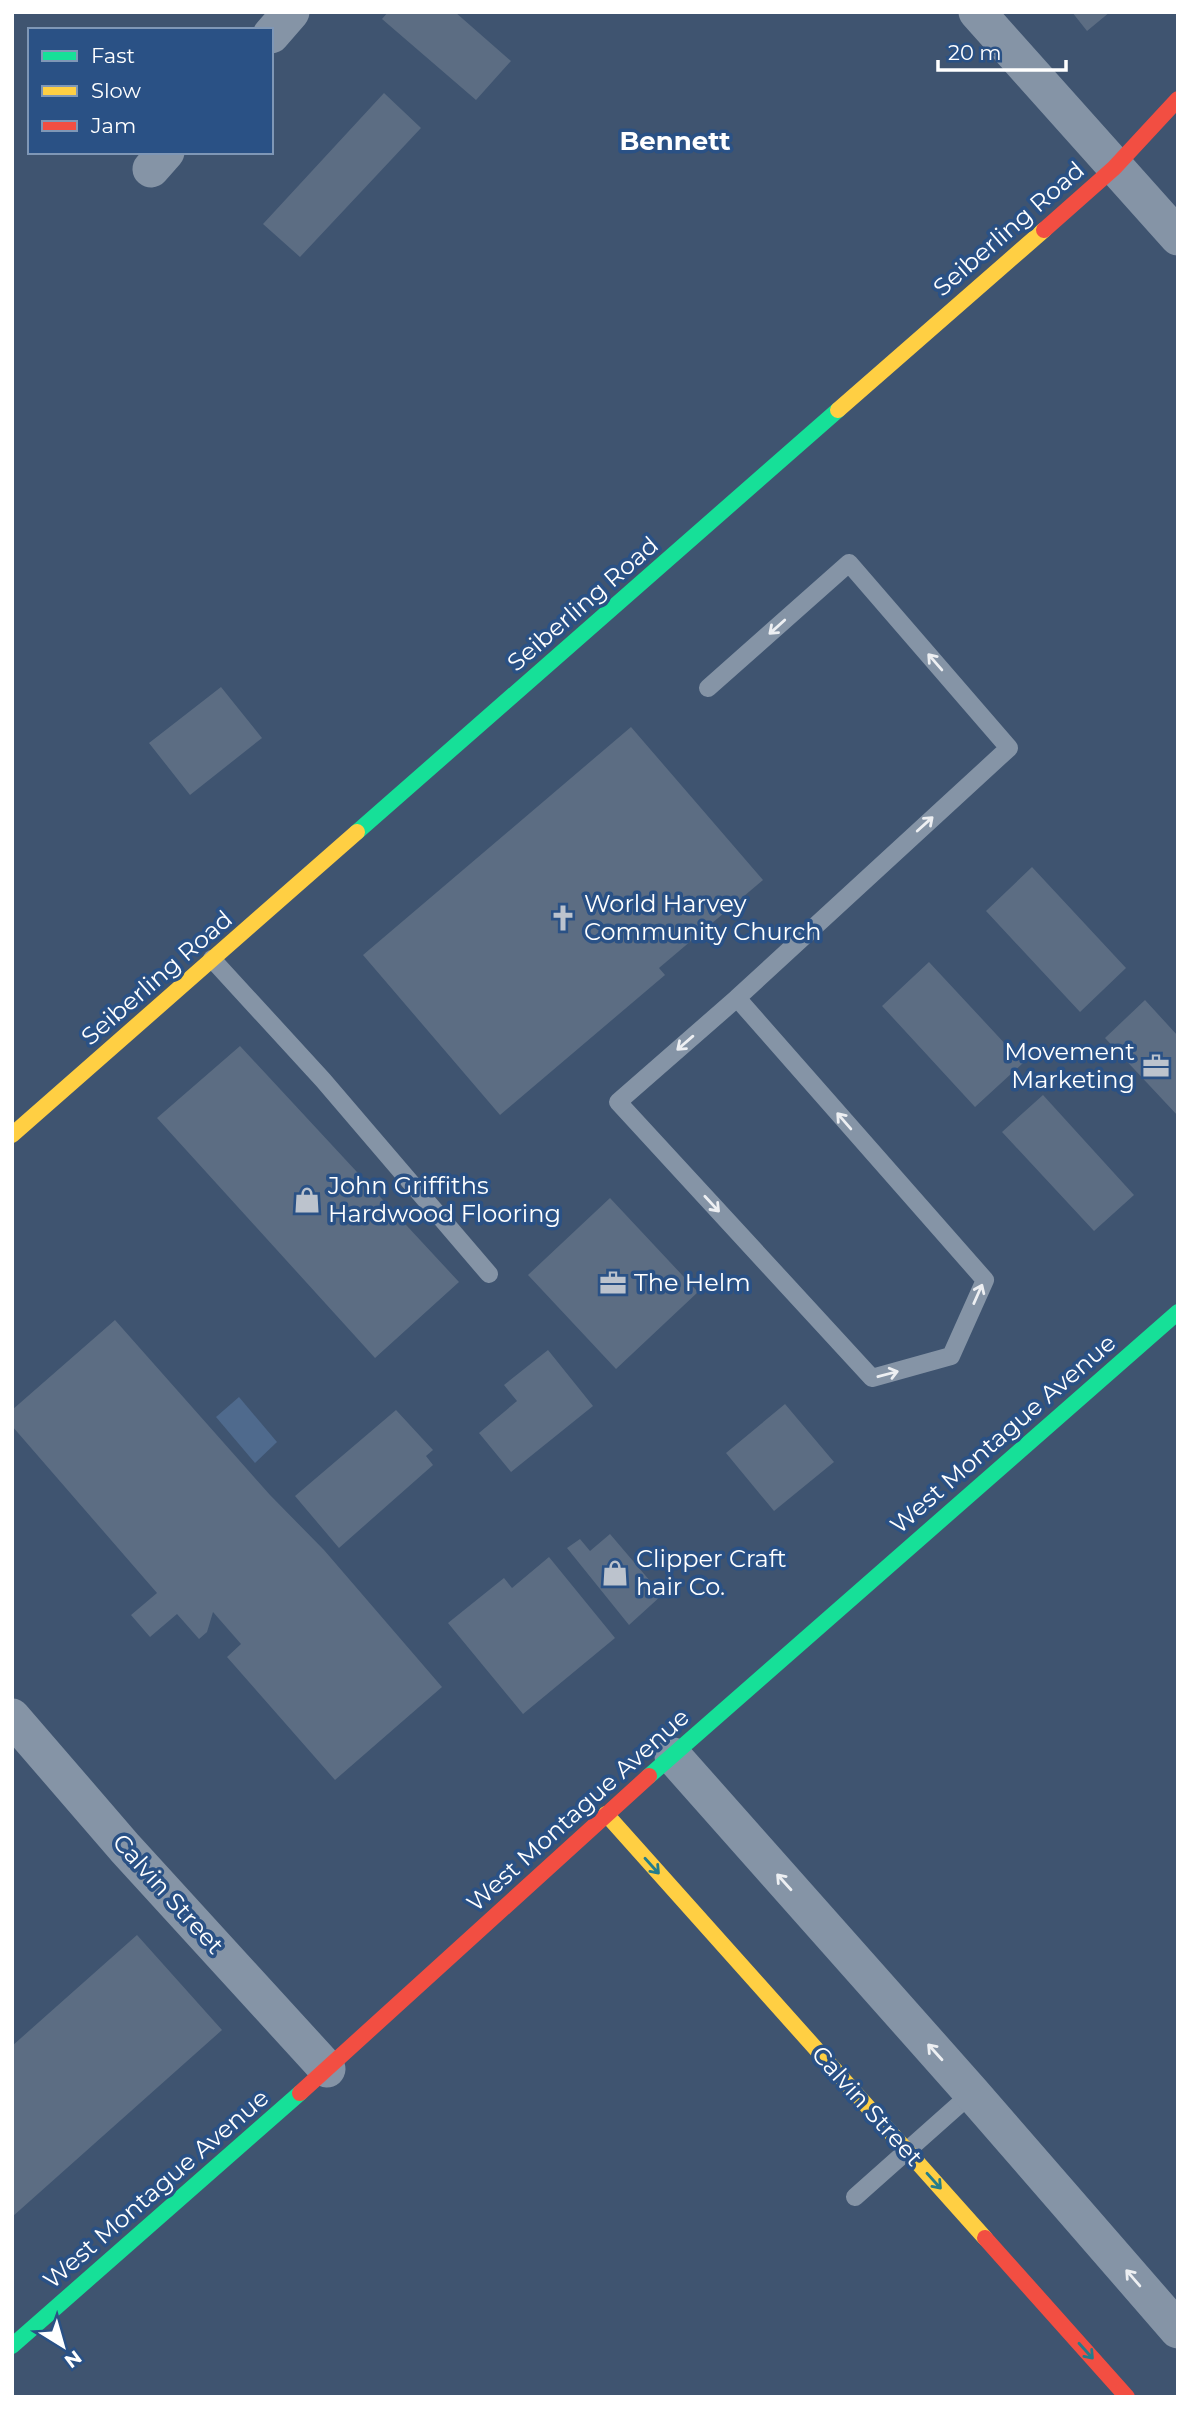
<svg xmlns="http://www.w3.org/2000/svg" width="1190" height="2409" font-family="Montserrat,sans-serif">
<rect width="100%" height="100%" fill="#3f5470"/>
<path fill="#4f6a8d" d="M239,1397l38,45 -22,21 -39,-46z"/>
<path fill="#5c6d83" d="M388,12h67l56,49 -35,39 -94,-81z
M1072,12h38l-23,19z
M384,93l37,35 -121,129 -37,-33z
M221,687l41,51 -72,57 -41,-52z
M631,727l132,153 -104,88 6,7 -165,140 -137,-160z
M1032,867l94,101 -46,44 -94,-101z
M929,962l94,101 -48,44 -93,-101z
M1145,1000l33,36v80l-73,-78z
M240,1046l219,236 -84,76 -218,-240z
M1043,1095l91,100 -40,36 -92,-99z
M610,1198l88,94 -82,77 -88,-94z
M115,1320l155,175 54,55 118,137 -107,93 -108,-123 14,-13 -28,-32 -6,20 -8,7 -22,-25 -27,23 -19,-22 26,-22 -145,-167v-16z
M548,1350l45,56 -82,66 -32,-39 38,-32 -13,-16z
M785,1404l49,58 -60,49 -48,-58z
M396,1410l37,40 -7,6 7,9 -94,83 -44,-52z
M610,1534l52,61 -33,30 -62,-77 13,-9 10,12z
M549,1557l66,81 -92,76 -75,-91 56,-45 8,10z
M137,1935l85,95 -210,187v-171z"/>
<g fill="none" stroke-linecap="round" stroke-linejoin="round">
<path stroke="#8594a6" stroke-width="18" d="M708,688l141,-125 160,185 -272,250 248,282 -34,76 -79,22 -254,-276 119,-104
M212,959l111,121 166,194
M855,2197l117,-104"/>
<path stroke="#8594a6" stroke-width="37" d="M977,12l201,225
M271,35l20,-23
M151,169l15,-17
M12,1717l113,131 202,221
M673,1756l299,337 206,237"/>
<path stroke="#16e098" stroke-width="16" d="M357,832l481,-422
M649,1776l529,-464
M12,2346l288,-253"/>
<path stroke="#ffcf43" stroke-width="16" d="M838,410l206,-180
M12,1135l345,-303
M606,1814l379,424"/>
<path stroke="#f24e42" stroke-width="16" d="M1044,230l70,-62 64,-69
M300,2093l349,-317
M985,2238l142,159"/>
</g>
<defs><path id="oneway-shaft" d="M-6 0H5M1.5-3L5.5 0L1.5 3" fill="none" stroke-width="1.6" stroke-linecap="round" stroke-linejoin="round" transform="scale(1.75)"/></defs>
<g stroke="#edeff2">
<use href="#oneway-shaft" transform="translate(777 627) rotate(138)"/>
<use href="#oneway-shaft" transform="translate(935 662) rotate(-131)"/>
<use href="#oneway-shaft" transform="translate(925 824) rotate(-42)"/>
<use href="#oneway-shaft" transform="translate(685 1043) rotate(139)"/>
<use href="#oneway-shaft" transform="translate(844 1121) rotate(-131)"/>
<use href="#oneway-shaft" transform="translate(712 1204) rotate(47)"/>
<use href="#oneway-shaft" transform="translate(978 1294) rotate(-66)"/>
<use href="#oneway-shaft" transform="translate(888 1374) rotate(-15)"/>
<use href="#oneway-shaft" transform="translate(784 1882) rotate(-132)"/>
<use href="#oneway-shaft" transform="translate(935 2052) rotate(-132)"/>
<use href="#oneway-shaft" transform="translate(1133 2278) rotate(-131)"/>
</g>
<g stroke="#247c8b">
<use href="#oneway-shaft" transform="translate(652 1866) rotate(48)"/>
<use href="#oneway-shaft" transform="translate(934 2181) rotate(48)"/>
<use href="#oneway-shaft" transform="translate(1086 2351) rotate(48)"/>
</g>
<defs>
<g id="church-bare" transform="scale(2.1)"><path d="M-1.2-6h2.4v3.5h3.3v2.4h-3.3V6h-2.4V-.1h-3.3v-2.4h3.3Z" fill="#bcc3cd" stroke="#2a5185" stroke-width="2.5" paint-order="stroke"/></g>
<g id="office-bare" transform="scale(2.1)"><path d="M-6-3h4V-5.5h4V-3h4V5H-6ZM-1-4.5V-3h2v-1.5ZM-6 0V1H6V0Z" fill="#bcc3cd" stroke="#2a5185" stroke-width="2.5" paint-order="stroke"/></g>
<g id="shop-bare" transform="scale(2.1)"><path d="M-5-2.5h2.3a2.7 3.5 0 0 1 5.4 0H5L5.5 6h-11ZM-1.5-2.5h3a1.5 2.3 0 0 0-3 0Z" fill="#bcc3cd" stroke="#2a5185" stroke-width="2.5" paint-order="stroke"/></g>
</defs>
<g fill-rule="evenodd">
<use href="#church-bare" x="563" y="918"/>
<use href="#office-bare" x="1156" y="1066"/>
<use href="#shop-bare" x="307" y="1200"/>
<use href="#office-bare" x="613" y="1283"/>
<use href="#shop-bare" x="615" y="1573"/>
</g>
<g text-anchor="middle" stroke-width="7" stroke-linejoin="round" paint-order="stroke">
<g font-size="24" fill="#fff" stroke="#2a5185">
<text transform="translate(1009 229) rotate(-41)" y="8">Seiberling Road</text>
<text transform="translate(583 604) rotate(-41)" y="8">Seiberling Road</text>
<text transform="translate(157 978) rotate(-41)" y="8">Seiberling Road</text>
<text transform="translate(1003 1434) rotate(-41)" y="8">West Montague Avenue</text>
<text transform="translate(578 1810) rotate(-42)" y="8">West Montague Avenue</text>
<text transform="translate(168 1894) rotate(48)" y="8">Calvin Street</text>
<text transform="translate(867 2106) rotate(48)" y="8">Calvin Street</text>
<text transform="translate(156 2189) rotate(-41)" y="8">West Montague Avenue</text>
</g>
<g font-size="24" fill="#fff" stroke="#2a5185" text-anchor="start">
<text x="584" y="912">World Harvey<tspan x="584" dy="28">Community Church</tspan></text>
<text x="1135" y="1060" text-anchor="end">Movement<tspan x="1135" dy="28">Marketing</tspan></text>
<text x="328" y="1194">John Griffiths<tspan x="328" dy="28">Hardwood Flooring</tspan></text>
<text x="634" y="1291">The Helm</text>
<text x="636" y="1567">Clipper Craft<tspan x="636" dy="28">hair Co.</tspan></text>
</g>
<g font-size="26" font-weight="bold" fill="#fff" stroke="#2a5185">
<text x="675" y="150">Bennett</text>
</g>
</g>
<rect width="1190" height="2409" fill="none" stroke="#ffffff" stroke-width="28"/>
<rect x="28" y="28" width="245" height="126" fill="#2a5185" stroke="#7f97b6" stroke-width="2"/>
<rect x="42" y="51" width="35" height="10" fill="#16e098" stroke="#7f97b6" stroke-width="2"/>
<text x="91" y="63" font-size="21" fill="#ffffff">Fast</text>
<rect x="42" y="86" width="35" height="10" fill="#ffcf43" stroke="#7f97b6" stroke-width="2"/>
<text x="91" y="98" font-size="21" fill="#ffffff">Slow</text>
<rect x="42" y="121" width="35" height="10" fill="#f24e42" stroke="#7f97b6" stroke-width="2"/>
<text x="91" y="133" font-size="21" fill="#ffffff">Jam</text>
<g transform="translate(63 2346) rotate(143)" stroke="#2a5185" stroke-width="5" paint-order="stroke">
<path d="M0-5L12 26L0 18L-12 26Z" fill="#ffffff"/>
<text y="-10" font-size="19" font-weight="bold" text-anchor="middle" fill="#ffffff">N</text>
</g>
<path d="M938 60v10h128v-10" fill="none" stroke="#ffffff" stroke-width="3.5"/>
<text x="948" y="60" font-size="21" fill="#ffffff" stroke="#2a5185" stroke-width="5" paint-order="stroke">20 m</text>
</svg>
